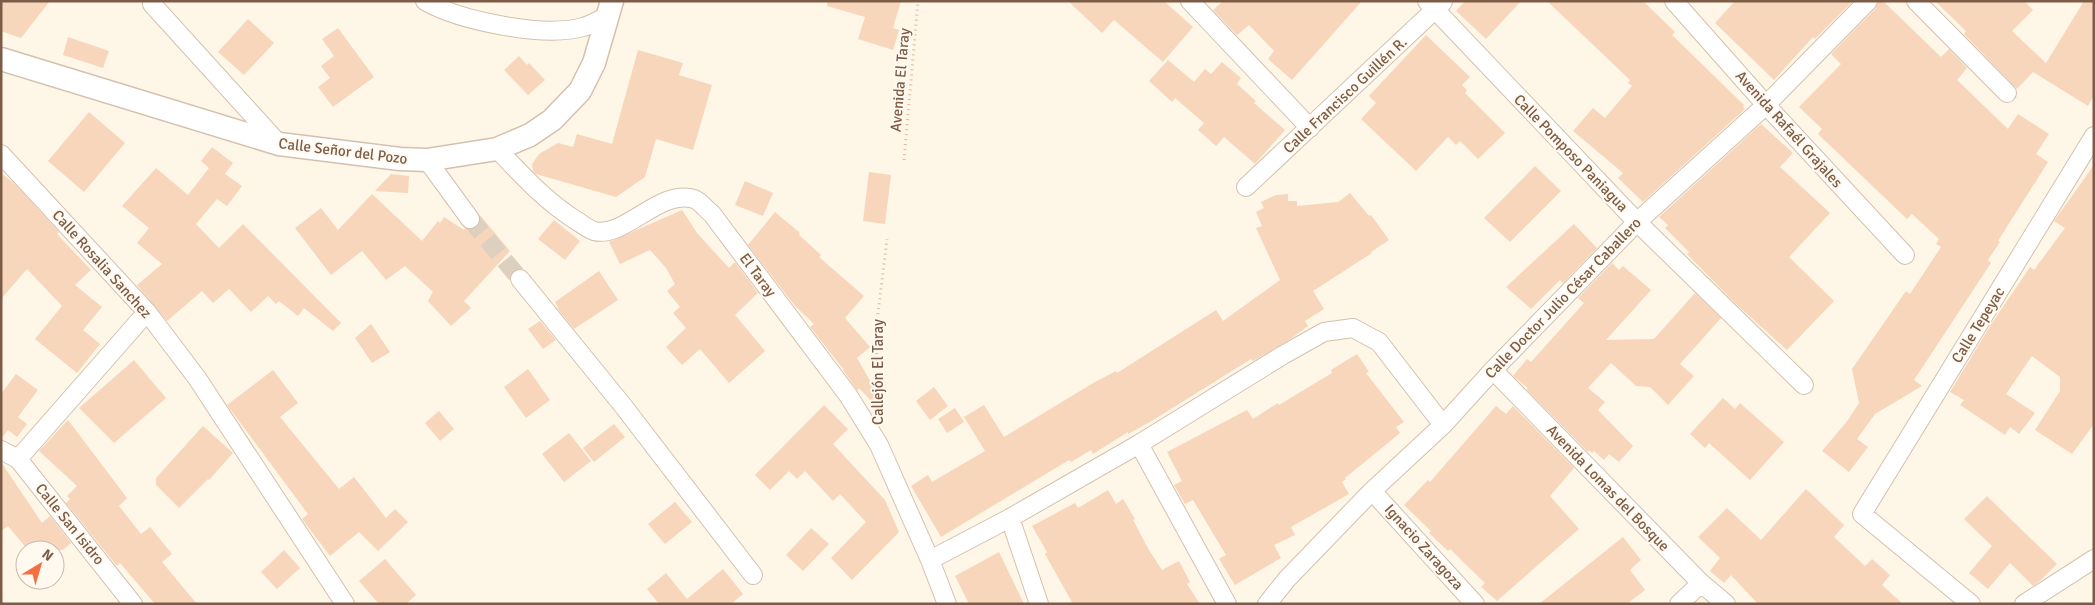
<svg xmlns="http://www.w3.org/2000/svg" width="2095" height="605" font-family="Signika,sans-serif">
<rect width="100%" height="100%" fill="#fef6e7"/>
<path fill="#f7d6bb" d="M1,1h49l-29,37 -20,-7z
M827,1h74l-8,27 6,2 -6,20 -35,-11 7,-22 -38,-11z
M1068,1h96l29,26 -30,35 -49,-42 -12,13z
M1223,1h139l-70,79 -24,-21 6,-8 -25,-26 -12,10 -24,-25z
M1465,1h56l-35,38 -30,-28z
M1547,1h96l32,31 -3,3 72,70 -1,2 2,2 -102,93 -25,-24 5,-5 -50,-42 20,-23 12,10 27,-32 -4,-3 2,-3z
M1735,1h118l-38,38 -2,-2 -39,43 -59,-57z
M1878,1h5l58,56 8,-8 18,19 -10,12 51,49 10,-15 31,20 -13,20 12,8 -50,79 2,1 -12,18 3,3 -77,117 8,6 -47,28 -18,25 11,8 -19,25 -27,-21 26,-31 11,-17 -7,-34 54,-78 4,3 31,-47 -5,-3 3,-5 -27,-25 -5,5 -89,-85 4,-5 -23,-22 42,-43 -10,-10 45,-46z
M1935,1h89l9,9 -21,21 34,32 38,-62h10v94l-6,11 -55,-34 -16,17 -53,-55 2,-3z
M248,19l26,24 -30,32 -26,-23z
M338,28l36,49 -41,30 -15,-20 12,-9 -9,-12 13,-10 -12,-17z
M1426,35l44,42 -8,8 5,5 -2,3 40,40 -27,26 -18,-18 -4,4 -8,-8 -32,34 -55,-52 15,-16 -7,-7z
M68,37l41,14 -6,17 -40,-13z
M638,50l45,13 -4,12 33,10 -19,65 -37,-11 -11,38 -29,20 -80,-23 -3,-3 -1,-7 7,-10 19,-11 15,4 4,-13 35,10z
M519,56l8,9 2,-2 16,17 -17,15 -24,-25z
M1168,60l26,22 11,-13 6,5 11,-12 19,16 -4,6 19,17 -2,2 31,27 -30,34 -31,-27 -8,9 -18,-16 6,-7 -29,-25 -3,4 -23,-21z
M89,112l36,31 -41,49 -36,-31z
M1761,124l32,29 -13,14 50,46 -41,44 45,44 -47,49 -52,-47 -48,-49 2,-2 -24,-24 3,-3 -9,-8z
M212,147l21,16 -8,11 17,12 -15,20 -10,-7 -21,25 23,24 24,-24 98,99 -8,8 -29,-23 -6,8 -19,-15 -3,3 -8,-8 -17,16 -22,-23 -16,14 -11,-12 -35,30 -30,-36 25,-21 -25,-21 12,-15 -27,-22 34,-38 32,27 21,-27 -8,-7z
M2094,165v259l-22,30 -37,-24 25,-39v-14l-28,-21 -26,38 29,19 -16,21 -9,-7 -5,8 -45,-30 4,-5 -14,-8 42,-69 38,-56 4,3 31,-42 -11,-7z
M1535,166l26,25 -51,51 -26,-24z
M869,172l22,3 -6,49 -22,-3z
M1,173l13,10 45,49 -2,2 34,36 -16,15 27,22 -19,23 17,14 -23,29 -42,-34 27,-33 -35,-37 -26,30z
M391,174l18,2 -1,17 -33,-2z
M745,181l28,12 -10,23 -28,-11z
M1350,193l19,23 2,-1 18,25 -18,12 1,1 -59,38 11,18 -19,12 3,5 -19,14 -36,21 -2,-2 -101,63 -22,12v-2l-35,22 -2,-4 -20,12 -2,-2 -128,77 -30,-51 17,-11 4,7 53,-31 -21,-34 20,-12 20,32 91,-55 21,-11 1,2 99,-63 7,11 57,-41 -24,-52 6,-2 -6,-14 8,-4 -3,-6 15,-7 12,-1v7h9v5l41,-4z
M372,194l50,47 16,-20 2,2 4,-6 20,13 1,-2 7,1 5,-2 3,-4 -1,-9 31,37 -46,50 7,7 -20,18 -23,-25 5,-9 -28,-26 -19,14 -24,-29 -31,24 -36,-47 26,-20 17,22z
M682,210l15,23 32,35 6,-6 23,31 -23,22 30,36 -36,32 -29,-34 -18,16 -16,-18 20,-19 -13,-15 7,-6 -13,-16 8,-7 -9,-16 -16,-18 -30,14 -11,-22z
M775,212l25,21 -1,2 22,20 -2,2 45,39 -19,22 25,29 -13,11 23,40 -7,5 -13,-14 -3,1 -14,-20h1l-34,-43 4,-3 -19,-18 -47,-61z
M554,220l26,21 -15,19 -27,-21z
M1574,224l23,24 -34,35 -3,-3 -29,29 -25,-22z
M1612,263l7,7 4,-4 28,24 -45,50 48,-1 41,-46 26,25 -41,46 14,12 -26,29 -18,-18 -14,-1 -25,-23 -23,25 17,14 -7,8 35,36 -14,16 -10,-8 -5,6 -10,-9 -2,2 -3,-3 -1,2 -62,-63 2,-1 -15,-12 14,-17 4,3 53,-59 -6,-5z
M599,271l19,29 -44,29 -17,-21 1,-1 -3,-5z
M540,321l16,19 -13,9 -15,-20z
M371,324l19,28 -18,11 -17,-25z
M1357,354l12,18 -3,1 38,49 -8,5 4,6 -55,45 1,1 -4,3 7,12 -58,33 4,8 -21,10 7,13 -46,27 -16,-26 7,-4 -33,-55 -8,4 -11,-19 8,-4 -15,-29 80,-42 6,9 25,-16 1,2 53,-32 -1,-3z
M134,360l32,38 -52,45 -35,-35z
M528,369l22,31 -24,18 -22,-31z
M273,370l25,33 -18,14 59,72 15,-12 32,41 9,-9 13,13 -30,29 -19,-19 -29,24 -28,-37 6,-5 -81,-109z
M16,374l22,16 -20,27 9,7 -10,13 -9,-7 -7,9v-45z
M934,387l14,19 -18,14 -14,-19z
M1723,398l12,11 5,-6 44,39 -34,38 -41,-37 -4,5 -15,-14z
M824,405l24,24 -15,15 52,56 14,32 -47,48 -21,-22 35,-36 -26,-28 -7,7 -28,-30 -8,8 -8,-8 -19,19 -15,-15z
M1496,406l10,8 7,-8 61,62 -24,28 29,33 -82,72 -16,-14 4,-4 -35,-34 -2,2 -19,-18 2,-2 -27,-26 24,-25 2,2z
M955,408l9,14 -17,11 -9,-14z
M439,411l15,18 -14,12 -15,-18z
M68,420l59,78 -8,8 22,28 9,-7 22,27 -10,8 35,42h-42l-35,-41 -3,3 -51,-63 4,-4 -3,-3 10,-10 -38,-35z
M614,424l11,13 -31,25 -11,-14z
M203,426l30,27 -24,27 -1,-1 -29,29 -23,-23v-7z
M569,433l22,28 -27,21 -22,-28z
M1,462l41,61 8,-7 21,27 -8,7h-35l-20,-24 -7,5z
M1806,489l38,36 -10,12 31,29 7,-7 18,16 -8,10 21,19h-145l-27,-29 -7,8 -14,-12 10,-13 -22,-21 29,-29 34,32z
M1108,490l8,14 7,-5 12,20 -2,1 16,30 13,20 17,-9 11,21 -3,2 13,20h-127l-28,-50 2,-2 -15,-26 43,-23 3,5z
M1987,496l70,68 -16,16 -8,6 -23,-23 -22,26 -19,-16 23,-27 -28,-27z
M675,502l17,20 -27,22 -17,-20z
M811,528l18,16 -26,27 -17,-16z
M1623,537l18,23 -11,10 15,20 -18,14h-88z
M284,550l16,18 -23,21 -16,-17z
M999,552l25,52h-55l-14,-28z
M385,559l31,36 -10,9h-27l-20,-23z
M723,569l20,25 -12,10h-72l-12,-15 19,-16 21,26z"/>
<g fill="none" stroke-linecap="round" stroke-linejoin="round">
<path stroke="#ded0bf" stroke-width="18" stroke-dasharray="18 9" stroke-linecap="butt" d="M470,219l50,60"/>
<g stroke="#d5c0ad" stroke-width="20">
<path id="minor" d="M425,1c35,20 119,37 158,26 8,-2 16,-7 24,-11
M1190,1l120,127
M1427,1l210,221 167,163
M1674,1l92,104 139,150
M1916,1l91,92
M152,4l127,140
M497,149c25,26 49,53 80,72 5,3 11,8 17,10 30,8 66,-43 100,-32 6,2 13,11 18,15l136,181 31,50 51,115 17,44
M1,154l146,158 50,66 148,226
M427,160l43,59
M1246,187l197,-185
M520,279l104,128 129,168
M1493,370l208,213 25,21
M1139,444l88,160
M1,450l17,9 115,145
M18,459l129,-147
M1372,491l103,113
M1010,518l29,86
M930,560l80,-42 129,-74 144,-89 41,-23 29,-4 26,14 64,83
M1267,604l20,-25 85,-88 71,-66 50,-55 144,-148 129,-117 102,-104
M1679,604l22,-21
M1971,604l-109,-90 232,-378
M2024,604l70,-45"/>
</g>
<g stroke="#d5c0ad" stroke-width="25">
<path id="tertiary" d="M1,59l278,85 121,15 27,1 70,-11 33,-14 22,-15 28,-29 14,-28 18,-62"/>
</g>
<path stroke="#ddb99d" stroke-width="3" stroke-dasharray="1 4" stroke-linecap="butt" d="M904,160l14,-159
M878,404l-2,-74 11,-91"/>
<use href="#minor" stroke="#fff" stroke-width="18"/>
<use href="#tertiary" stroke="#fff" stroke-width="22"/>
</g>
<g text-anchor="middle" stroke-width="4" stroke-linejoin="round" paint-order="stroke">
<g font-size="15" fill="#7c5c47" stroke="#fff9ef">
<text transform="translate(900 80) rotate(-85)" y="5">Avenida El Taray</text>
<text transform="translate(1345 95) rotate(-43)" y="5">Calle Francisco Guillén R.</text>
<text transform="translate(1789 129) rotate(48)" y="5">Avenida Rafaél Grajales</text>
<text transform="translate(343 151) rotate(7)" y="5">Calle Señor del Pozo</text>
<text transform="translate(1571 153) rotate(46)" y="5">Calle Pomposo Paniagua</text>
<text transform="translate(102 264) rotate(48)" y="5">Calle Rosalia Sanchez</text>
<text transform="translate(758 275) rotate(53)" y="5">El Taray</text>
<text transform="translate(1563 298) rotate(-46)" y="5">Calle Doctor Julio César Caballero</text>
<text transform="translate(1978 325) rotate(-58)" y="5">Calle Tepeyac</text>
<text transform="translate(878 372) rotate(-90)" y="5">Callejón El Taray</text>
<text transform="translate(1608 488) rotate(46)" y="5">Avenida Lomas del Bosque</text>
<text transform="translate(70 524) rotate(51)" y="5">Calle San Isidro</text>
<text transform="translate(1424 547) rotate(48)" y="5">Ignacio Zaragoza</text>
</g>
</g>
<rect width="2095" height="605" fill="none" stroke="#7c5c47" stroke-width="5"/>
<g transform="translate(40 565) rotate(38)"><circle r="24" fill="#fff9ef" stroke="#cbbaac"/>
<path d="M0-4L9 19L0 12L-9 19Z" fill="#f47040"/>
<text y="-8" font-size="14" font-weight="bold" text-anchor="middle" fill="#7c5c47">N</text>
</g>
</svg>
